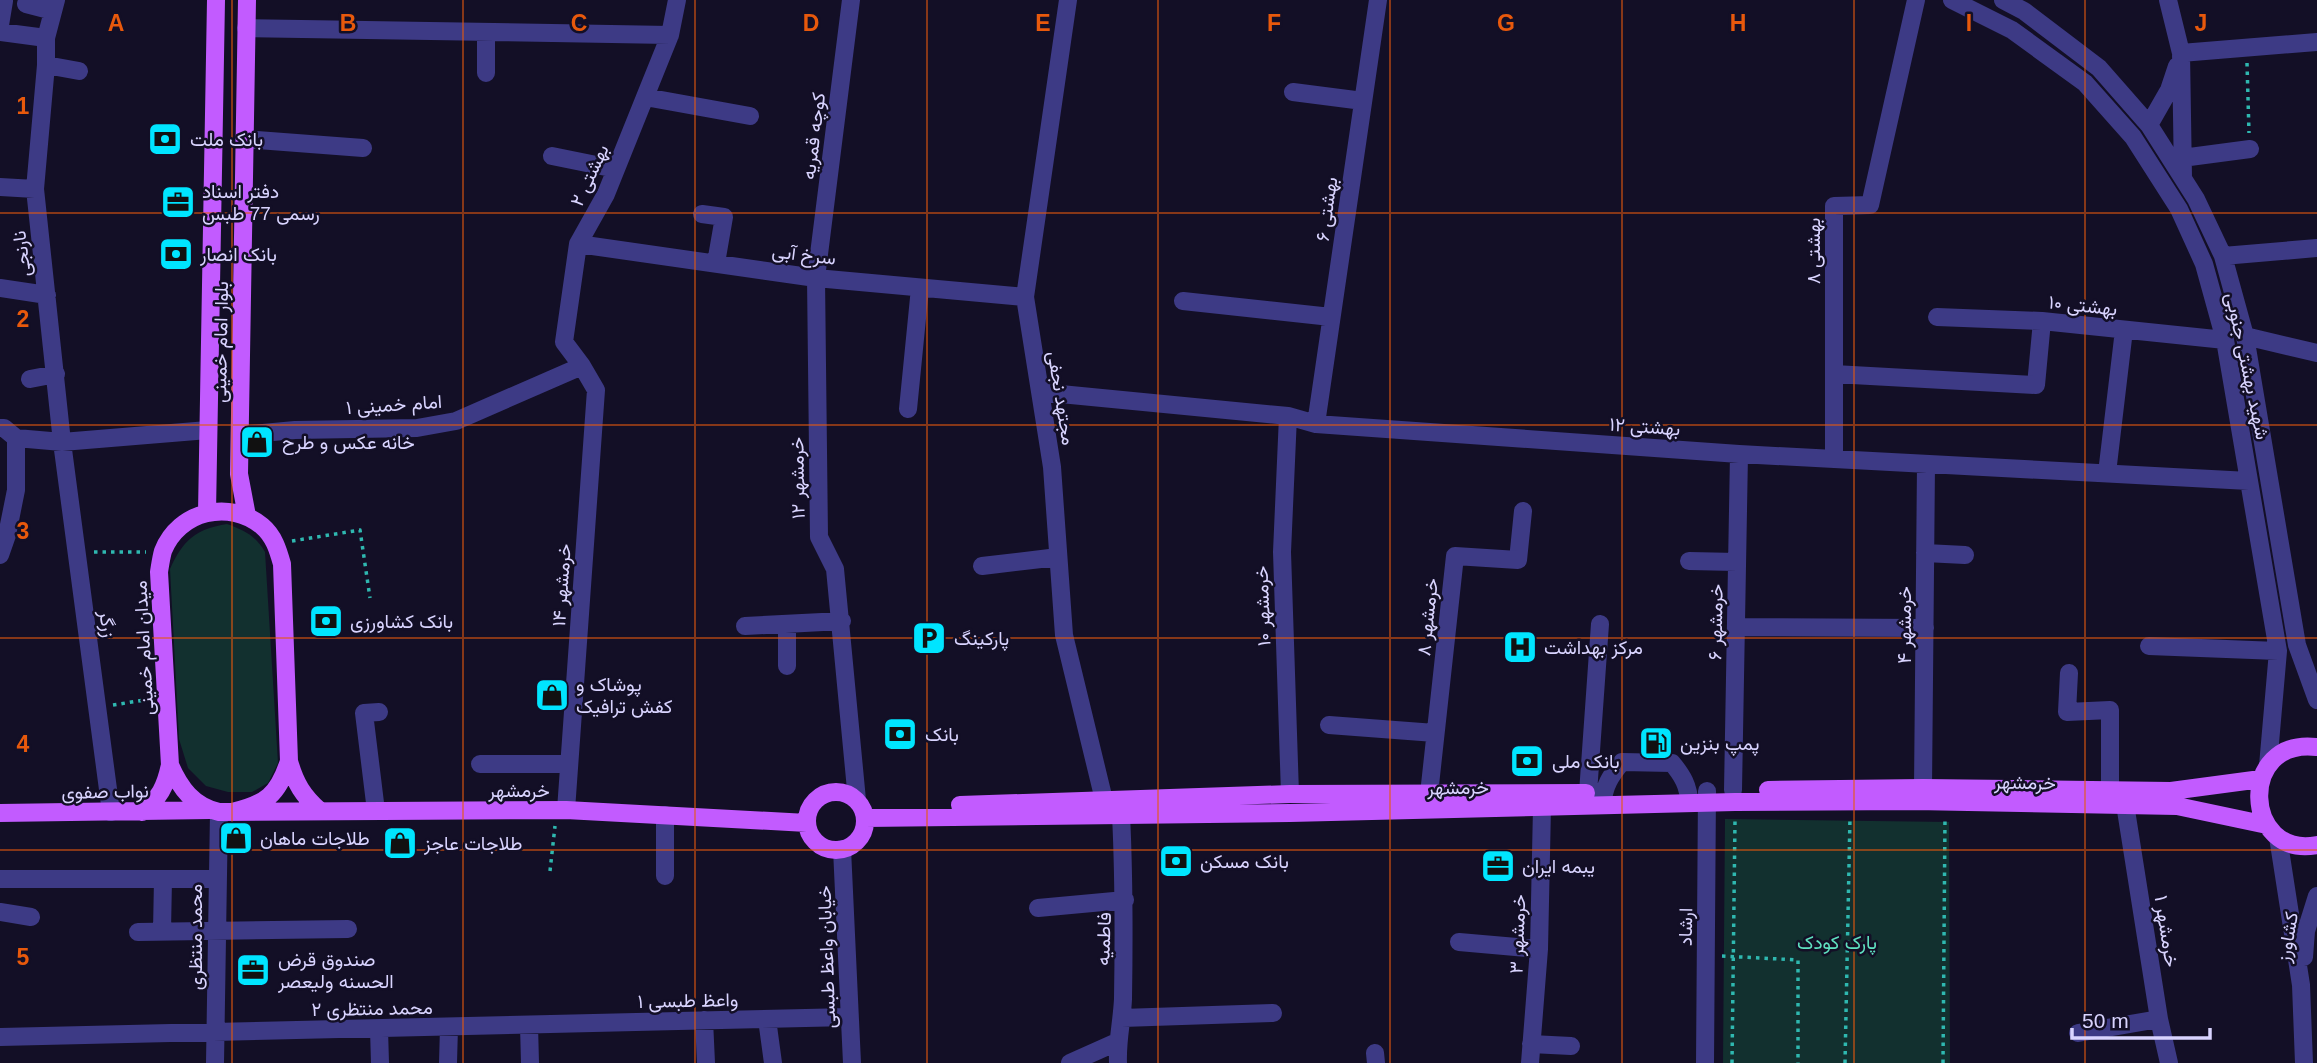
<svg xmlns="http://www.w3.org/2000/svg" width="2317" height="1063" font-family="Arial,Vazirmatn,sans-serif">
<rect width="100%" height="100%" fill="#130f26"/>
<path fill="#12302f" d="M227,524c17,6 29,12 38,28l13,211 -10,20 -16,9h-24l-22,-6 -18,-18 -9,-29 -9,-170c13,-29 26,-40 57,-45z
M1725,819l224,3 1,241h-227z"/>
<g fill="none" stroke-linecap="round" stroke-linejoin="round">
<path stroke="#2fb8b0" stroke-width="3.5" stroke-dasharray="3.5 5" stroke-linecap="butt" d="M2247,63l2,70
M292,541l68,-11 10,68
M94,552h52
M113,705l38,-6
M550,871l5,-45
M1722,956l76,4v103
M1732,1063l3,-243
M1845,1063l5,-246
M1943,1063l2,-246"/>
<path stroke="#3d3a85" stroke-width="18" d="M56,0l-10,38v27l-11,124 27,253 49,370
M851,0l-35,278 3,259 16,32 22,231
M1068,0l-43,297 27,170 12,168 40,165
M1952,0l60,30 73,53 48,54 46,72 25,55 21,76 53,311 -10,115
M2003,0l21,11 75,57 50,57 47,74 27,57 22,80 52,309 20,55
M2168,0l13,53 2,125
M26,4l27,7
M0,25l4,-24
M246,28l424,7
M0,32l46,6
M2181,53l136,-11
M46,65l33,6
M486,73v-41
M1293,92l70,9
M645,97l105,19
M2149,125l20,-35 8,-24
M244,139l119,9
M552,156l64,13
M2182,158l68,-9
M0,187l35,2
M702,214l22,3 -8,46
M578,244l238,34 209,19
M2223,256l94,-8
M0,288l47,7
M1183,301l148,16
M1937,317l105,4 183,19
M2245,336l72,17
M1834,374l202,11 6,-64
M30,379l26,-5
M1040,392l248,24 28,8 423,30 510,27
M908,409l12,-121
M1288,416l-6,136 8,242
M1316,424l62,-424
M0,428h4l12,10 46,4 146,-12
M240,435l55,-5 122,-2 39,-7 126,-55
M1834,459v-253l36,-1 46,-205
M2107,473l17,-143
M1925,553l40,2
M0,555l7,-20 9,-45v-52
M1689,561l48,1
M982,566l76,-9
M745,626l97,-5
M1736,627l189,1
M2149,646l129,5
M787,666v-42
M2069,673l-2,39 43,-2v79
M1329,725l106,8
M480,764h89
M1923,788l3,-324
M1733,790l6,-336
M1588,793l12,-169
M1429,794l26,-238 63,4 5,-49
M1603,804c0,-17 8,-29 19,-42l50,1c10,12 17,23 17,40
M2125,804l34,215 10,44
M566,810l30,-420 -14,-24 -18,-24 14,-98 28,-50 39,-97 25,-62 7,-35
M376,811l-12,-98 15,-1
M665,815v61
M2278,837l23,148 3,78
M842,849l10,214
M0,879h216
M1038,908l87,-8
M0,912l31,5
M162,931l1,-52
M138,932l210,-3
M1459,942l80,7
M2304,957l2,-26 11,-35
M1122,1018l151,-5
M767,1019l6,44
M704,1020l2,43
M529,1025l1,38
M379,1029l1,34
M2078,1033l81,-14
M0,1037l849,-20
M1531,1044l40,2
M1375,1053l1,10
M215,1063l4,-251
M448,1063l1,-36
M1070,1063l47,-21
M1118,1063c-1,-22 4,-42 5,-64 1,-62 1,-123 -2,-184
M1530,1063l9,-114 3,-142
M1705,1063l2,-272"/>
<path stroke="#c25bff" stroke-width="18" d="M207,513l9,-513
M247,516l-8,-42 8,-474
M2317,747c-80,-10 -74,112 0,98
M289,761c6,22 14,35 31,50
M1768,790l155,-2 248,3 90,-12
M807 821a29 29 0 1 1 58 0a29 29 0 1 1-58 0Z
M960,805l330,-11 296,-1
M142,812c18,-15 23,-24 28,-47
M232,812c34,-8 46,-17 57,-51l-7,-197c-4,-14 -8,-28 -20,-38 -33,-27 -83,-15 -99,25 -2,7 -3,15 -4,21l11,193c10,23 23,41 49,47l347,-2 241,13
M0,813l210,-3
M865,818l425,-5 445,-11 181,-1 261,5 90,19"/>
</g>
<path fill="none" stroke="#e8590c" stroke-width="2" stroke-opacity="0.55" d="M232,0v1063M463,0v1063M695,0v1063M927,0v1063M1158,0v1063M1390,0v1063M1622,0v1063M1854,0v1063M2085,0v1063M0,213h2317M0,425h2317M0,638h2317M0,850h2317"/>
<defs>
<g id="bank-square" transform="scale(1.75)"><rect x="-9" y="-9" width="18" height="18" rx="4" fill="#00e5ff" stroke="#130f26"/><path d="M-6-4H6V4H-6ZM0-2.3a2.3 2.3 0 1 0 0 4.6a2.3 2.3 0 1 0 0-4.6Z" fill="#111"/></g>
<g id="office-square" transform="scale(1.75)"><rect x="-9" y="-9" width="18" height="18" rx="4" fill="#00e5ff" stroke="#130f26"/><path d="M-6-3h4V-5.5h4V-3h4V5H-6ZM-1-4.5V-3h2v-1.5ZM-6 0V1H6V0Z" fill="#111"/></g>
<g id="shop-square" transform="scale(1.75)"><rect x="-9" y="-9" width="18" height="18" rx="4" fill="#00e5ff" stroke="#130f26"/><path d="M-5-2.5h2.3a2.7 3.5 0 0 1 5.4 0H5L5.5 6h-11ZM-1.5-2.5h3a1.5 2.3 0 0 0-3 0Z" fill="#111"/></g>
<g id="parking-square" transform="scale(1.75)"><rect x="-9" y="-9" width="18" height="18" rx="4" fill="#00e5ff" stroke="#130f26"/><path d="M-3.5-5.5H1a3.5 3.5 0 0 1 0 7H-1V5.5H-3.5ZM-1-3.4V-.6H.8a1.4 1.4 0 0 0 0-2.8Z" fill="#111"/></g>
<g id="hospital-square" transform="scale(1.75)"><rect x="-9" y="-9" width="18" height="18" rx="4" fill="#00e5ff" stroke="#130f26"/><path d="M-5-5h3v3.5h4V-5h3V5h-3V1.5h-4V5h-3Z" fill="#111"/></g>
<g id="fuel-square" transform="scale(1.75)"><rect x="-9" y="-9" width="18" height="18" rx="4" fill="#00e5ff" stroke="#130f26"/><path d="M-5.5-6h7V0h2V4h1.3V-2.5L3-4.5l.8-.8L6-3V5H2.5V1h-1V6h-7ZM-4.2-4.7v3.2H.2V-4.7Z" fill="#111"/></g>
</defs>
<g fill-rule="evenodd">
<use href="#bank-square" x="165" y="139"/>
<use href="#office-square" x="178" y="202"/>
<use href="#bank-square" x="176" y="254"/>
<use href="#shop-square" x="257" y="442"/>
<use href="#bank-square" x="326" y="621"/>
<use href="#parking-square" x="929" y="638"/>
<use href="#hospital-square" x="1520" y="647"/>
<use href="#shop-square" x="552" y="695"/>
<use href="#bank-square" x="900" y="734"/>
<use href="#fuel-square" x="1656" y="743"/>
<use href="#bank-square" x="1527" y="761"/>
<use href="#shop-square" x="236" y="838"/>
<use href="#shop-square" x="400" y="843"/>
<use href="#bank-square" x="1176" y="861"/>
<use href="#office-square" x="1498" y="866"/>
<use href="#office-square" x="253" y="970"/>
</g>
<g text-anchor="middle" stroke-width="5" stroke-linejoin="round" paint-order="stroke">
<g font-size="19" fill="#d9d4ff" stroke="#130f26">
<text transform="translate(813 136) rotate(-83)" y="7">کوچه قمریه</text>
<text transform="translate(589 175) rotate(-65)" y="7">بهشتی ۲</text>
<text transform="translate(1326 209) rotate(-82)" y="7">بهشتی ۶</text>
<text transform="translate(1813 251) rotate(-90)" y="7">بهشتی ۸</text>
<text transform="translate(21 254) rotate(-97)" y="7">نارنجی</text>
<text transform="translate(804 254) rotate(7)" y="7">سرخ آبی</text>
<text transform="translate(2083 305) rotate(6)" y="7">بهشتی ۱۰</text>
<text transform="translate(220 342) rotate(-89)" y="7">بلوار امام خمینی</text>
<text transform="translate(2248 366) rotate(78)" y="7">شهید بهشتی جنوبی</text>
<text transform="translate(1062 398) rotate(81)" y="7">مجتهد نجفی</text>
<text transform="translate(394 404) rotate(-4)" y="7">امام خمینی ۱</text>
<text transform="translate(1645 426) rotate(4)" y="7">بهشتی ۱۲</text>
<text transform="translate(797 478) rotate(-91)" y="7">خرمشهر ۱۲</text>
<text transform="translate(561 585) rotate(-86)" y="7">خرمشهر ۱۴</text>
<text transform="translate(1262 606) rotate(-92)" y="7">خرمشهر ۱۰</text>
<text transform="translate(1427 617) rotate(-84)" y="7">خرمشهر ۸</text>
<text transform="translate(1715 622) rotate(-89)" y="7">خرمشهر ۶</text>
<text transform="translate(108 624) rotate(83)" y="7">زرگر</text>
<text transform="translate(1904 625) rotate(-90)" y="7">خرمشهر ۴</text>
<text transform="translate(143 648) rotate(-93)" y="7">میدان امام خمینی</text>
<text transform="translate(2025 782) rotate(1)" y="7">خرمشهر</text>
<text transform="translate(1458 787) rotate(-1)" y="7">خرمشهر</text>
<text x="519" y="797">خرمشهر</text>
<text transform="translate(105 791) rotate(-1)" y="7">نواب صفوی</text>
<text transform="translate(1685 927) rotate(-89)" y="7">ارشاد</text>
<text transform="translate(2167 931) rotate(81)" y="7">خرمشهر ۱</text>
<text transform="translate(1517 934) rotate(-88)" y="7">خرمشهر ۳</text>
<text transform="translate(195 937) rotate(-90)" y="7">محمد منتظری</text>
<text transform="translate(2287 937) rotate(-80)" y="7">کشاورز</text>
<text transform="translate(1103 939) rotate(-88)" y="7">فاطمیه</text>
<text transform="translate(826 957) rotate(-92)" y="7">خیابان واعظ طبسی</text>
<text transform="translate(688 1000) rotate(-1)" y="7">واعظ طبسی ۱</text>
<text transform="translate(372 1008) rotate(-1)" y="7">محمد منتظری ۲</text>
</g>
<g font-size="19" fill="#d9d4ff" stroke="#130f26" text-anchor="start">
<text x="190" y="146">بانک ملت</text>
<text x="202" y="198">دفتر اسناد<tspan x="202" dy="22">رسمی 77 طبس</tspan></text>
<text x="200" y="261">بانک انصار</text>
<text x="282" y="449">خانه عکس و طرح</text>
<text x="350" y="628">بانک کشاورزی</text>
<text x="954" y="645">پارکینگ</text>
<text x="1544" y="654">مرکز بهداشت</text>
<text x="576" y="691">پوشاک و<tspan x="576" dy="22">کفش ترافیک</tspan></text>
<text x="925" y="741">بانک</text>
<text x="1680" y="750">پمپ بنزین</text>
<text x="1552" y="768">بانک ملی</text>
<text x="260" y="845">طلاجات ماهان</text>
<text x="424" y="850">طلاجات عاجز</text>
<text x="1200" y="868">بانک مسکن</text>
<text x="1522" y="873">یبمه ایران</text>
<text x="278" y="966">صندوق قرض<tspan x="278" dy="22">الحسنه ولیعصر</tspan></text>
</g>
<g font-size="19" fill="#5fe0c0" stroke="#130f26">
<text x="1837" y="949">پارک کودک</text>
</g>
</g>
<g font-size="23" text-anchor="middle" font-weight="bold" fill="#e8590c" stroke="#130f26" stroke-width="5" stroke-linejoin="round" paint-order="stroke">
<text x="116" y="31">A</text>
<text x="348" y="31">B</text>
<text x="579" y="31">C</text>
<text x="811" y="31">D</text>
<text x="1043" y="31">E</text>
<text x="1274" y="31">F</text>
<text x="1506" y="31">G</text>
<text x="1738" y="31">H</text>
<text x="1969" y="31">I</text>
<text x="2201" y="31">J</text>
<text x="23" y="114">1</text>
<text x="23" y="327">2</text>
<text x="23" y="539">3</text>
<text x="23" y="752">4</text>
<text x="23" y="965">5</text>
</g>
<path d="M2072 1028v10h138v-10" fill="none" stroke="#d9d4ff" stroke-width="3.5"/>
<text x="2082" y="1028" font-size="21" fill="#d9d4ff" stroke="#130f26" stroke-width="5" paint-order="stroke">50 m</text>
</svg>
